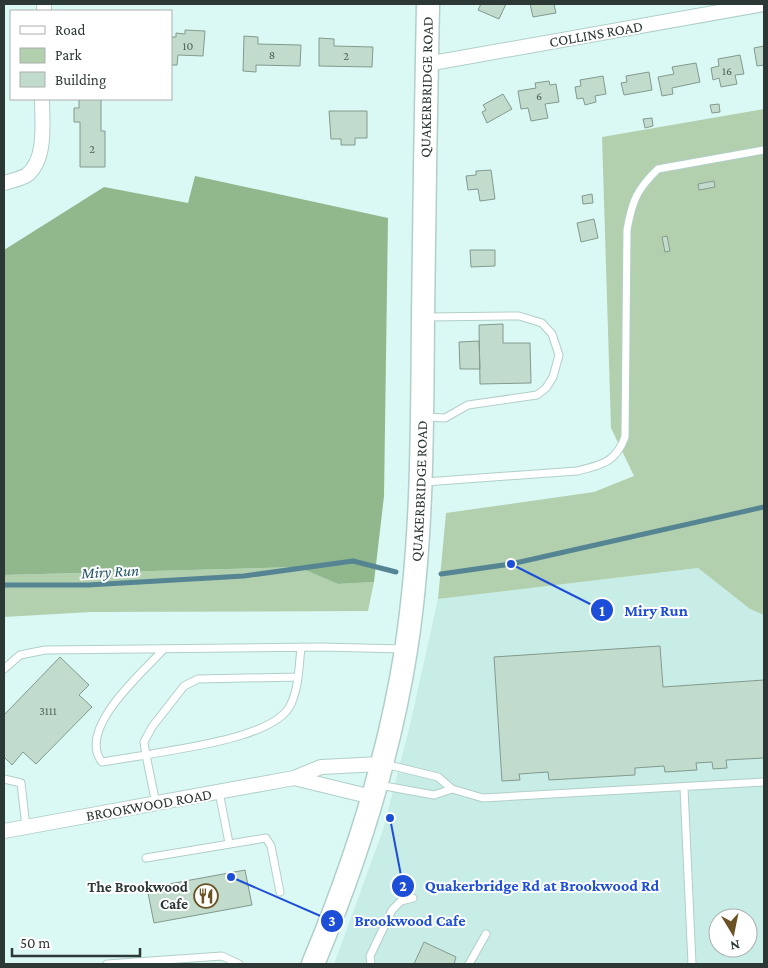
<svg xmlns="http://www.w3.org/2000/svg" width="768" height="968" font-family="'Crimson Pro',serif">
<rect width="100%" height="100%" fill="#dbf9f4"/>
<path fill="#c7ede6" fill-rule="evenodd" d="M698,568l52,41 14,6v349h-430l49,-134 27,-105 28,-126zM718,918h30v30h-30z"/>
<path fill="#b2d0ae" d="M764,109v506l-14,-6 -52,-41 -260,31 8,-86 148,-21 40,-16 -23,-48 -9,-291z
M298,567l40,17 36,-2 -6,29 -277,1 -87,5v-42z"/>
<path fill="#91b78d" d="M195,176l193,42 -4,278 -10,86 -36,2 -40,-17 -294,8v-325l100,-63 84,16z"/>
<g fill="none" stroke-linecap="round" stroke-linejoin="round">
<path stroke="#558493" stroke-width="5" d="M441,574l70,-10 253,-57
M4,585h84l156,-9 109,-15 43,11"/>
</g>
<path fill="#c1dbcd" stroke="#839a8e" d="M481,4h25l-7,15 -21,-9z
M530,4h24l2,9 -23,4z
M185,30l20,1 -2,25 -25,-1 -1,10h-6v-28h5v-4l9,1z
M244,36l14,1v7l43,1 -1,21 -44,-1v7l-13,-1z
M319,38l15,1v7l39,1 -1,20 -53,-1z
M764,46v19l-7,1 -3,-18z
M740,55l4,19 -9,1 2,9 -16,3 -2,-9 -6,2 -2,-12 8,-2 -1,-7z
M696,63l4,19 -28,6 1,6 -11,2 -4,-19 16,-3 -2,-7z
M649,72l3,18 -28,5 -3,-12 6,-1 -1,-6z
M603,76l3,18 -11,2 1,6 -11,3 -2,-7 -6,1 -2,-12 6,-1 -1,-6z
M549,81l1,4 6,-1 3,18 -14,2 3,14 -17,3 -3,-13 -7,1 -3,-18 18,-3 -1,-5z
M503,94l9,15 -25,14 -5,-11 4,-2 -3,-5z
M79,99h22v32h4v36h-25v-45h-6v-14h5z
M719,104l1,8 -8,1 -2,-8z
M329,111h38v27h-12v7h-14v-6h-10z
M652,118l1,8 -8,2 -2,-9z
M491,170l4,29 -15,2 -2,-12 -10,1 -2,-14 10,-1v-4z
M714,181l1,6 -16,3 -1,-6z
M592,194l1,9 -10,1 -1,-8z
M594,219l4,19 -17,4 -4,-19z
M667,236l3,15 -5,1 -3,-15z
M470,250h25v16l-24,1z
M503,324v19h27l1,40 -51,1 -1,-59z
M479,341l1,28h-20l-1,-27z
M660,646l3,41 101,-7v78l-38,2 1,8 -14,1 -1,-7 -16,1 1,7 -32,2 -1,-6 -29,2v7l-86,5 -1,-8 -29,2 1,6 -18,1 -8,-124z
M60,657l29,28 -10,10 13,12 -56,57 -13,-12 -11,13 -8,-8v-42z
M245,870l7,35 -98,18 -7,-35z
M424,942l32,15 -2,7h-40z"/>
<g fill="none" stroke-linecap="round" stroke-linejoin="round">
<g stroke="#b1cfc9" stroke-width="9">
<path id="lane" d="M426,317l93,-1 23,7 10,11 7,21 -6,22 -7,11 -9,7 -69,10 -23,13 -19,-1
M425,482l152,-11c25,-6 39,-9 48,-34l2,-207c5,-29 10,-41 31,-61l106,-19
M164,649c-21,23 -88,80 -62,113l44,-7 -2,-13 8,-15 32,-41 14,-7 100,-2
M4,669l16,-14 25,-5 276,-3 82,2
M385,764l53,13 14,12 31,9 281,-16
M4,779l17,4 5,44
M379,785l55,10 18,-6
M684,788l8,176
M219,792l10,51
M156,804l-10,-49c34,-7 130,-17 145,-51 8,-18 8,-38 10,-57
M146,858l120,-20 5,8 9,46
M107,964l115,-8 17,8
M371,964l-1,-8 22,-46 9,-9 12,-3
M469,964l17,-30"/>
</g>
<g stroke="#b1cfc9" stroke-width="16">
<path id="street" d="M44,11v-7
M427,64l337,-60
M4,183c6,-2 17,-4 23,-8 20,-16 15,-53 15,-76
M294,778l78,19
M4,831l290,-53 27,-11 60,-3"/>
</g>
<g stroke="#b1cfc9" stroke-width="25">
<g id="primary">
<path id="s1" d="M313,964c42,-100 76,-206 93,-314 17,-111 16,-221 17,-333 1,-104 3,-209 5,-313"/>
</g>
</g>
<use href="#lane" stroke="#fff" stroke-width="7"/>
<use href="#street" stroke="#fff" stroke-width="14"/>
<use href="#primary" stroke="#fff" stroke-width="22"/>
</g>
<defs>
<g id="restaurant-ring" transform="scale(1.25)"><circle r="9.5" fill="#fff" stroke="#6b5223" stroke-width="1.5"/><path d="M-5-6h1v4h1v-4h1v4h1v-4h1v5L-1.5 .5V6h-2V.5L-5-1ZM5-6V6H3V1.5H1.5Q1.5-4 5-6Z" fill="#6b5223"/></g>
</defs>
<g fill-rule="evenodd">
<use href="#restaurant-ring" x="206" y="896"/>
</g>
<g text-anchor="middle" stroke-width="4" stroke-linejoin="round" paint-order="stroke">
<g font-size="12" fill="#51615b">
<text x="188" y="50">10</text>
<text x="272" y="59">8</text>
<text x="346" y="60">2</text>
<text x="727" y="75">16</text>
<text x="539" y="100">6</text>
<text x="92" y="153">2</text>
<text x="48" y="715">3111</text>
</g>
<g font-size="15" fill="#2c3835" stroke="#fff">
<text transform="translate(596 34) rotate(-10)" y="5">COLLINS ROAD</text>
<text dy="5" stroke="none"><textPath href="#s1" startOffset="892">QUAKERBRIDGE ROAD</textPath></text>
<text dy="5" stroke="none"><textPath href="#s1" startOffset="488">QUAKERBRIDGE ROAD</textPath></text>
<text transform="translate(149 805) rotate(-10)" y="5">BROOKWOOD ROAD</text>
</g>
<g font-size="15" font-weight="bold" fill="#2c3835" stroke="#fff" text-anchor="end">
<text x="188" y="892">The Brookwood<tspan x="188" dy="17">Cafe</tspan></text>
</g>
<g font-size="16" font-style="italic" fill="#215667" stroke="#fff">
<text transform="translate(110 571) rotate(-3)" y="6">Miry Run</text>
</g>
</g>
<path fill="none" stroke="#1d4ed8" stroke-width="2" d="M511 564L602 610M390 818L403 886M231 877L332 921"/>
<g fill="#1d4ed8" stroke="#fff" stroke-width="2">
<circle cx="511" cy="564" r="5"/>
<circle cx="390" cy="818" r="5"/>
<circle cx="231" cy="877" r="5"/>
<circle cx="602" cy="610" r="12"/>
<circle cx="403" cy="886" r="12"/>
<circle cx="332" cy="921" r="12"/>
</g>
<g font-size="15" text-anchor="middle" font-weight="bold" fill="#fff">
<text x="602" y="616">1</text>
<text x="403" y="891">2</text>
<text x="332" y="926">3</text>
</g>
<g font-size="16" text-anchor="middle" font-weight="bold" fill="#1d4ed8" stroke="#fff" stroke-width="4" stroke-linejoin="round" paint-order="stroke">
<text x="656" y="616">Miry Run</text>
<text x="542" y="891">Quakerbridge Rd at Brookwood Rd</text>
<text x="410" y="926">Brookwood Cafe</text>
</g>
<rect width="768" height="968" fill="none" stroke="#2c3835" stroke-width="10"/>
<rect x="10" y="10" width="162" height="90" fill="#ffffff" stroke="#abafae"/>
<rect x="20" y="26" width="25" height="8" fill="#ffffff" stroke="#abafae"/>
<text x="55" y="35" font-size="15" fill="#2c3835">Road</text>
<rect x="20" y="48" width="25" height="15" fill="#b2d0ae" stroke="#abafae"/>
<text x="55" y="60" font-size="15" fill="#2c3835">Park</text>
<rect x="20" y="72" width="25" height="15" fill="#c1dbcd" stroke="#abafae"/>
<text x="55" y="85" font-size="15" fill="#2c3835">Building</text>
<g transform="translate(733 933) rotate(170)"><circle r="24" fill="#ffffff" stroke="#abafae"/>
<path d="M0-4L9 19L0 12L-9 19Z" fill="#6b5223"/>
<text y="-8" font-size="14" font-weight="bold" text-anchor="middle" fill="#2c3835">N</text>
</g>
<path d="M12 948v8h128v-8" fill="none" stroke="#2c3835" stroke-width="2.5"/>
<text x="20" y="948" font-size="15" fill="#2c3835" stroke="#ffffff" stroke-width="4" paint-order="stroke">50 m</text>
</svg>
